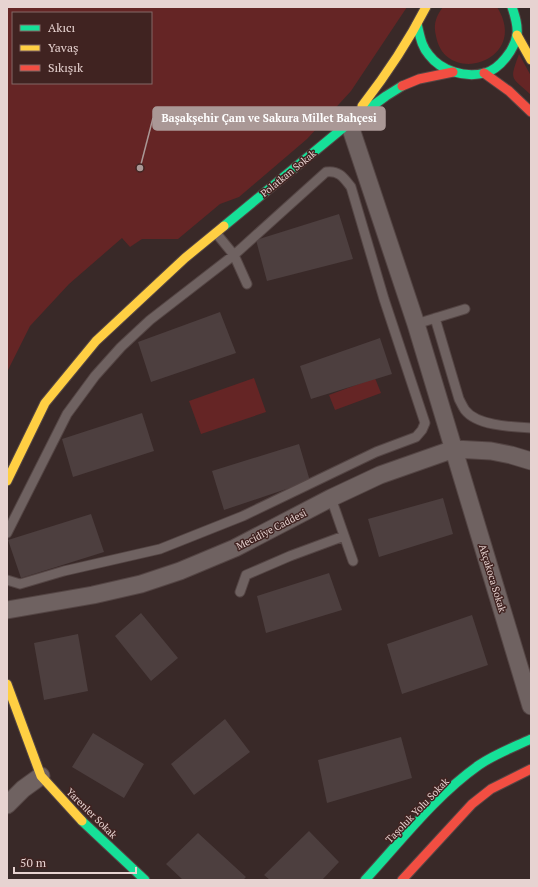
<svg xmlns="http://www.w3.org/2000/svg" width="538" height="887" font-family="'PT Serif',serif">
<rect width="100%" height="100%" fill="#392928"/>
<path fill="#652525" fill-rule="evenodd" d="M7,7h400l-56,84 -44,48 -68,58 -19,7 -42,35h-36l-12,8 -8,-9 -53,46 -39,42 -23,46zM13,13h138v70h-138z
M443,7h54c34,54 -52,81 -61,29 -3,-11 0,-20 7,-29z
M519,54l12,22v19c-20,-19 -22,-13 -12,-41z
M254,378l12,34 -65,22 -12,-33z
M375,378l6,15 -46,17 -6,-15z"/>
<path fill="#4d3f3f" d="M339,214l14,45 -86,22 -11,-41z
M220,312l16,41 -85,29 -13,-40z
M380,338l12,36 -81,25 -11,-33z
M142,413l12,38 -81,26 -11,-38z
M299,444l11,37 -86,29 -12,-39z
M443,498l10,36 -74,23 -11,-38z
M91,514l13,38 -83,26 -13,-38z
M329,573l13,37 -76,23 -9,-37z
M141,613l37,45 -27,23 -36,-45z
M472,615l16,50 -86,29 -15,-50z
M78,634l10,57 -44,9 -10,-57z
M225,719l25,33 -56,43 -23,-31z
M93,733l51,31 -20,34 -52,-31z
M401,737l11,41 -85,25 -9,-43z
M309,831l30,31 -17,18h-52l-6,-5z
M198,833l48,44 -3,3h-60l-17,-16z"/>
<g fill="none" stroke-linecap="round" stroke-linejoin="round">
<g stroke="#544544" stroke-width="11">
<path id="lane" d="M216,233l18,22 13,29
M435,318l24,81c2,4 4,8 6,11 12,16 48,17 66,18
M416,324l49,-15
M331,498l22,63
M7,533l60,-119 28,-38 26,-29 29,-27 84,-65 92,-83c13,-2 18,6 25,15l33,112 41,124 -3,7 -6,7 -40,15 -133,64 -83,33 -96,22 -44,13 -13,-4
M240,592l6,-17 44,-19 54,-20"/>
</g>
<g stroke="#544544" stroke-width="19">
<path id="street" d="M349,123l67,201 115,382
M7,610l86,-15 48,-11 39,-13 55,-23 96,-50 49,-23 74,-26 37,2 20,4 20,6
M7,805l16,-16 18,-13"/>
</g>
<g stroke="#544544" stroke-width="11">
<path id="fast" d="M417,24c3,11 4,22 12,31 12,16 36,23 56,18 15,-4 30,-24 32,-39 1,-9 -2,-18 -5,-27
M224,226l125,-103 37,-27 16,-10
M82,821l63,59
M365,880c36,-39 70,-84 114,-115 16,-11 35,-18 52,-26"/>
</g>
<g stroke="#544544" stroke-width="11">
<path id="slow" d="M517,35l14,25
M362,106c24,-31 46,-64 64,-99
M7,481l38,-78 51,-62 89,-83 39,-32
M7,684l34,92 41,45"/>
</g>
<g stroke="#544544" stroke-width="11">
<path id="jam" d="M484,73l25,18 22,21
M402,86l17,-7 34,-7
M402,880l70,-76 19,-15 40,-20"/>
</g>
<use href="#lane" stroke="#6f6261" stroke-width="9"/>
<use href="#street" stroke="#6f6261" stroke-width="17"/>
<use href="#fast" stroke="#16e098" stroke-width="9"/>
<use href="#slow" stroke="#ffcf43" stroke-width="9"/>
<use href="#jam" stroke="#f24e42" stroke-width="9"/>
</g>
<g text-anchor="middle" stroke-width="3" stroke-linejoin="round" paint-order="stroke">
<g font-size="10" fill="#e7d3d1" stroke="#402321">
<text transform="translate(288 173) rotate(-39)" y="4">Polatkan Sokak</text>
<text transform="translate(271 529) rotate(-27)" y="4">Mecidiye Caddesi</text>
<text transform="translate(493 578) rotate(73)" y="4">Akçakoca Sokak</text>
<text transform="translate(417 810) rotate(-46)" y="4">Taşoluk Yolu Sokak</text>
<text transform="translate(92 813) rotate(45)" y="4">Yarenler Sokak</text>
</g>
</g>
<path fill="none" stroke="#aa9896" stroke-width="1.5" d="M140 168L153 118"/>
<circle fill="#aa9896" stroke="#402321" stroke-width="1.5" cx="140" cy="168" r="4"/>
<rect fill="#aa9896" stroke="#aa9896" stroke-width="1.5" x="153" y="107" width="232" height="23" rx="4"/>
<g font-size="11" text-anchor="middle" font-weight="bold" fill="#fff">
<text x="269" y="122">Başakşehir Çam ve Sakura Millet Bahçesi</text>
</g>
<rect width="538" height="887" fill="none" stroke="#e7d3d1" stroke-width="16"/>
<rect x="12" y="12" width="140" height="72" fill="#402321" stroke="#836967"/>
<rect x="20" y="25" width="20" height="6" fill="#16e098" stroke="#836967"/>
<text x="48" y="32" font-size="12" fill="#e7d3d1">Akıcı</text>
<rect x="20" y="45" width="20" height="6" fill="#ffcf43" stroke="#836967"/>
<text x="48" y="52" font-size="12" fill="#e7d3d1">Yavaş</text>
<rect x="20" y="65" width="20" height="6" fill="#f24e42" stroke="#836967"/>
<text x="48" y="72" font-size="12" fill="#e7d3d1">Sıkışık</text>
<path d="M14 867v6h122v-6" fill="none" stroke="#e7d3d1" stroke-width="2"/>
<text x="20" y="867" font-size="12" fill="#e7d3d1" stroke="#402321" stroke-width="3" paint-order="stroke">50 m</text>
</svg>
